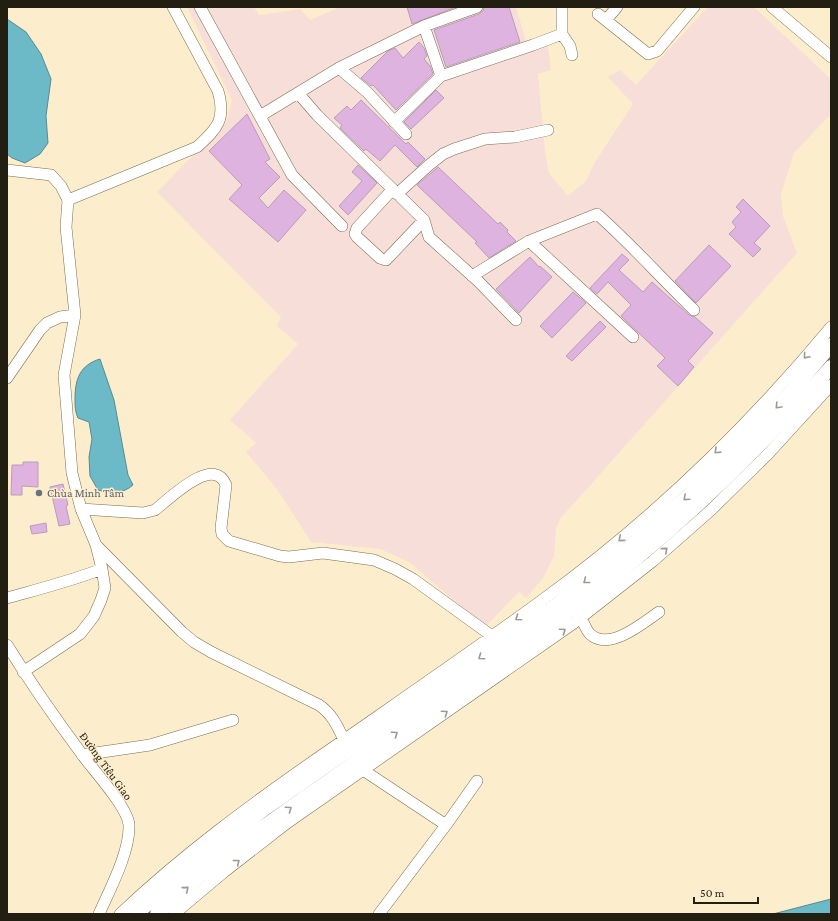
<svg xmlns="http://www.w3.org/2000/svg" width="838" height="921" font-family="'Crimson Pro',serif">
<rect width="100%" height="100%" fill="#fcedcd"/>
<path fill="#f8ded8" d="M187,7h67l5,8 41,-6 10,11 30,-13h176l11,38 20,-5 4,30 -13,4 7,77 4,22 19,23 18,-15 9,-19 38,-58 -25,-27 12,-7 16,15 72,-78h46l77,72v35l-37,39 -13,41 2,22 14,37 -237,266 -4,10 -2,27 -11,22 -17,20 -7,-6 -34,35 -76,-65 -29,-13 -69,-7 -34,-53 -31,-37 10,-9 -26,-23 68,-76 -21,-18 4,-9 -124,-125 69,-70 6,-22z"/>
<path fill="#6cbac7" stroke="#568b91" d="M7,19l19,13 15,22 10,25 -5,37 2,27 -8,11 -15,9 -13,-5 -5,-4z
M100,359l14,41 14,75 5,10c-10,9 -23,9 -35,5l-8,-14 -1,-19 3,-18 -3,-17 -11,-4c-3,-7 -3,-12 -3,-19 0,-20 5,-34 25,-40z
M831,899v15h-58z"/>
<path fill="#dfb3e0" stroke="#b79eb7" d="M407,7h49l-44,17z
M484,7h25l11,35 -74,25 -12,-37 45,-16 4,-3z
M419,42l5,6 3,8 -3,3 6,7 3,8 -37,36 -23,-25 -2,1 -10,-8 27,-27 7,-3 8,10z
M436,90l8,8 -33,31 -7,-7z
M361,100l45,44 2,-2 17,17 -8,8 -22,-22 -15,16 -14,-12 -2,2 -24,-23 2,-3 -8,-7 13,-12 4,4z
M247,114l23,45 -5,3 15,15 -21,21 9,10 16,-18 22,20 -28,32 -49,-43 13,-14 -33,-34z
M358,165l19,18 -29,32 -9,-9 23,-25 -10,-9z
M438,167l60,57 2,-2 8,8 -1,2 9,9 -27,17 -14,-15 2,-1 -60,-57z
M743,199l27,27 -16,17 7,6 -8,8 -24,-23 7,-7 -4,-5 9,-10 -5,-5z
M709,245l22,21 -35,37 -21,-22z
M622,254l7,6 -10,10 24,22 9,-10 37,33 6,2 18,16 -25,28 6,6 -16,19 -21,-20 8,-8 -44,-42 10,-11 -23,-23 -11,12 -7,-6z
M530,257l9,10 1,-1 12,11 -33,36 -23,-24z
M573,292l13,11 -34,35 -12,-12z
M600,321l6,6 -34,34 -6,-5z
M23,462h15v25l-16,-1v9h-11l1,-30h11z
M63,484l5,21 -2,1 4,18 -11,2 -9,-39z
M46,523l1,9 -15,2 -2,-8z"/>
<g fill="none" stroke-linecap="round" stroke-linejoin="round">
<g stroke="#7a6d50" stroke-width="12">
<path id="minor" d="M173,7l45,84c8,28 0,37 -21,56l-129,53 -2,27 9,88 -11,60 8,98 9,36 62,4 12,-3c14,-11 59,-56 71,-25l-5,43 1,6 7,7 51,15 9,1 34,-4 51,7 21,9 18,10 79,57
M200,7l92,168 50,51
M562,7v27l8,12 2,9
M772,7l59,50
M598,14l50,40 9,-3 37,-44
M606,20l11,-13
M424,26l17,50
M339,68l85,-42 53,-19
M298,93l19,22 107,105 5,17 49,44 38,39
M260,116l79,-48 28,24 39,42
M394,122l47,-46 92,-31 29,-11
M7,170l44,5 10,11 7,14
M392,190l-35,38 -2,6 2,3 23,21 6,2 38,-40
M397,194l32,-29 14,-11 11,-5 31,-10 30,-2 33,-7
M529,241l104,96
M472,276l57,-35 68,-27c34,30 64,64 97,96
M7,378l33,-48 7,-7 13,-6 15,-2
M96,545l86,87 12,10 17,10 108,53c13,9 18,20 25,35
M7,598c32,-9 64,-17 95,-29
M581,618c3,5 5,12 9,16 19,18 53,-11 69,-22
M7,645c23,37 48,73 74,108 11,16 47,54 48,72 1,27 -19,64 -30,89
M23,672l57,-38 14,-18 7,-16 4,-12 -3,-19 -6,-24 -15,-36
M82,755l68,-10 83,-25
M363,770l83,55
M120,914c63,-60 133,-111 205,-161 73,-51 148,-102 220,-155 107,-78 202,-170 286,-271
M174,914l50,-42 63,-49 287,-200 79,-62 58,-51 57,-56 63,-69
M379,914l67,-89 31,-44"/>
</g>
<g stroke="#7a6d50" stroke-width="16">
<path id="major" d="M136,914l65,-56 63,-49 291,-203 75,-59 58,-51 57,-56 43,-45 43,-50
M157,914c52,-49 111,-91 169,-131 53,-37 105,-74 158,-111 27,-19 56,-38 82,-58 98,-73 185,-155 265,-247"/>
</g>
<use href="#minor" stroke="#fff" stroke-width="11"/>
<use href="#major" stroke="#fff" stroke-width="14"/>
</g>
<defs><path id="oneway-chevron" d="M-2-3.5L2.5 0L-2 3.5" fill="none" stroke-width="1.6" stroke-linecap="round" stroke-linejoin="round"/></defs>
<g stroke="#9c9a94">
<use href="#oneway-chevron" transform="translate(806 356) rotate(131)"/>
<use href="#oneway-chevron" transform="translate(778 406) rotate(133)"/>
<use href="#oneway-chevron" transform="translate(717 451) rotate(136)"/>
<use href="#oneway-chevron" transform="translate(686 498) rotate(138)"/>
<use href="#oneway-chevron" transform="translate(621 539) rotate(140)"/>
<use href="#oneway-chevron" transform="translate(665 550) rotate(-41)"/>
<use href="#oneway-chevron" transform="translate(586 581) rotate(142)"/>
<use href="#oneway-chevron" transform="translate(518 618) rotate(145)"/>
<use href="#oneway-chevron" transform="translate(563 631) rotate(-35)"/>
<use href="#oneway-chevron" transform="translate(481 657) rotate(145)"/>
<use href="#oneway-chevron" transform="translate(445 713) rotate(-35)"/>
<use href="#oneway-chevron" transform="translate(395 734) rotate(-35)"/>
<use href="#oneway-chevron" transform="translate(289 809) rotate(-35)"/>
<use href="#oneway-chevron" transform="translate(237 862) rotate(-38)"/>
<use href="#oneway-chevron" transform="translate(186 889) rotate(-40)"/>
</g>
<circle fill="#6b7280" stroke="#fcedcd" stroke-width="1.5" cx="39" cy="493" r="4"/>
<g text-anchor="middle" stroke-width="3" stroke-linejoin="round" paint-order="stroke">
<g font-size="12" fill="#5b616d" stroke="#fcedcd" text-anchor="start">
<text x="47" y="497">Chùa Minh Tâm</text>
</g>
<g font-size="12" fill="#231e12" stroke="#fcedcd">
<text transform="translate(106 766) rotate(54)" y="4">Đường Tiêu Giao</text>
</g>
</g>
<rect width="838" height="921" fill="none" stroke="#231e12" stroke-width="16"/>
<path d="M694 897v6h64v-6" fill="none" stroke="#231e12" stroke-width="2"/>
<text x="700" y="897" font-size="12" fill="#231e12" stroke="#fcedcd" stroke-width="3" paint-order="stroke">50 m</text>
</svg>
